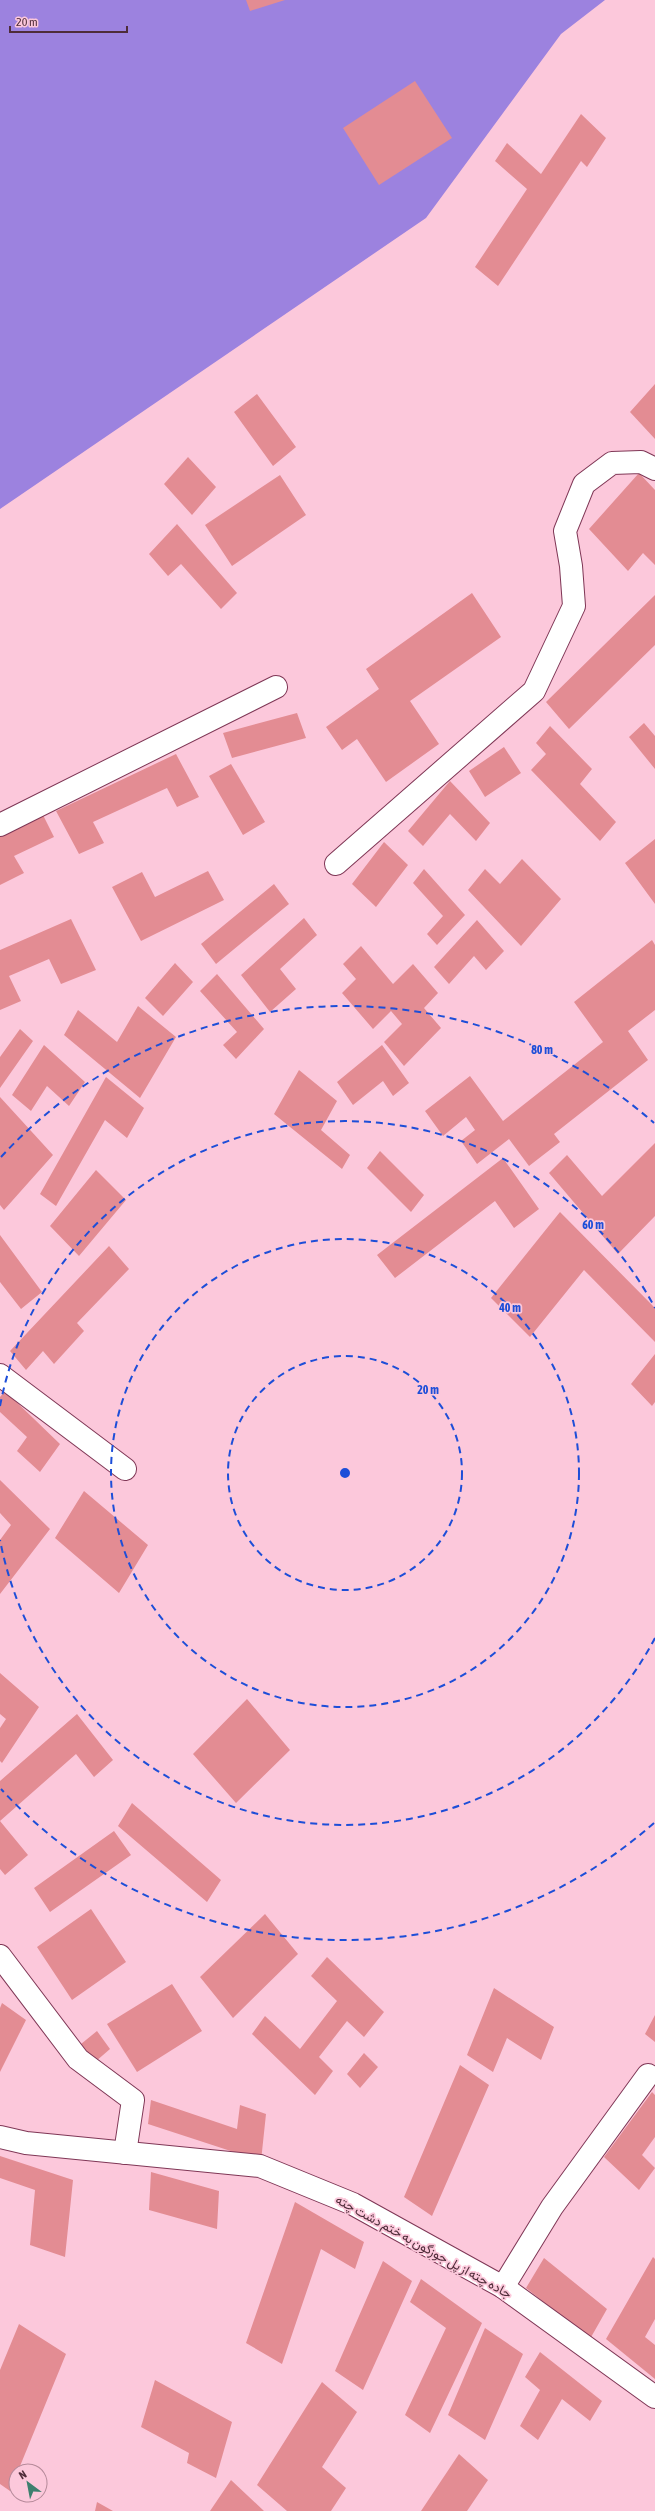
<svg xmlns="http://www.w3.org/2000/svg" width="655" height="2511" font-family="'Asap Condensed',Vazirmatn,sans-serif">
<rect width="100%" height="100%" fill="#fcc8db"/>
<path fill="#9c82df" d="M0,0h605l-44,34 -135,184 -426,291z"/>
<path fill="#e38c93" d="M246,0h39l-35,11z
M415,81l37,57 -73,47 -36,-57z
M581,114l25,24 -19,29 -6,-6 -83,125 -23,-19 52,-78 -32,-28 12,-18 34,31z
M655,384v55l-25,-27z
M257,394l39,53 -23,19 -39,-54z
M188,457l28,30 -24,28 -28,-31z
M639,473l16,17v75l-12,-12 -15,18 -39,-42z
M280,475l26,40 -74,51 -27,-41z
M177,524l60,69 -16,16 -40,-45 -13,12 -19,-22z
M472,593l29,44 -91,64 29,43 -53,38 -29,-43 -15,11 -16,-23 53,-38 -13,-20z
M655,595v50l-86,84 -23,-27z
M297,713l9,25 -74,20 -9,-25z
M644,723l11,13v33l-26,-32z
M550,726l42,43 -12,15 36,38 -16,19 -69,-71 15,-16 -10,-11z
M504,747l17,26 -36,24 -16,-26z
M176,754l23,43 -22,10 -10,-19 -74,34 11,21 -25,11 -23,-43z
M231,764l34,58 -22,13 -34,-59z
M450,781l40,42 -14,18 -26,-27 -27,32 -15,-15z
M43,815l11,22 -40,19 10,17 -24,12v-49z
M655,839v65l-30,-41z
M384,842l24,23 -32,42 -24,-23z
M522,859l39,40 -40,47 -53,-56 17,-21 15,15z
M424,869l41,46 -28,30 -10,-11 16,-18 -30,-33z
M208,871l16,29 -83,41 -29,-54 30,-15 13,25z
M274,884l15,20 -73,60 -15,-20z
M304,918l13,17 -37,34 16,20 -26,23 -29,-37z
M71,919l25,51 -35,14 -12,-25 -40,17 12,25 -21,9v-60z
M477,920l27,31 -18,19 -12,-14 -25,28 -15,-17z
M652,940l3,5v65l-27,21 20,29 -94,74 6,8 -31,24 -20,-27 -32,25 -16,-23 14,-11 -9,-13 -23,19 -18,-25 45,-35 33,45 100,-79 -29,-40z
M361,946l32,38 20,-20 25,29 -14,15 17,20 -37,38 -20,-24 18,-18 -11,-13 -18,18 -31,-36 14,-14 -13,-15z
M175,963l18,19 -30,34 -18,-18z
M217,974l47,55 -28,30 -13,-14 14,-13 -37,-41z
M138,1006l38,31 -36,61 -76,-63 14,-25 39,32z
M20,1029l13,12 -33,47v-31z
M44,1045l41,37 -16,24 -22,-20 -16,25 -19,-16z
M382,1045l27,38 -16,13 -10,-15 -30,24 -16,-23z
M299,1070l38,31 -16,29 29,25 -8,14 -68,-55z
M106,1077l38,31 -17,30 -22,-18 -49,86 -16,-12z
M0,1097l53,58 -49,55 -4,-5z
M655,1143v73l-37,38 -69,-81 18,-18 35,41z
M380,1151l44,44 -13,17 -44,-44z
M503,1158l36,51 -25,19 -19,-27 -100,77 -18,-23z
M96,1170l30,30 -47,56 -29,-30z
M560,1212l95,96v34l-71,-72 -54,67 -39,-39z
M0,1235l42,57 -21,17 -21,-27z
M109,1246l20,23 -52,54 7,8 -30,33 -11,-13 -17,19 -16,-19z
M655,1354v48l-3,4 -21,-22z
M5,1391l55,53 -20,28 -23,-21 10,-14 -27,-25v-15z
M0,1480l50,49 -50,65v-54l11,-15 -11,-12z
M84,1491l64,54 -29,48 -64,-55z
M0,1673l39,34 -37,56 -2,-2v-33l6,-9 -6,-5z
M247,1699l43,51 -54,53 -43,-49z
M77,1714l36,46 -19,17 -18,-23 -76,67 28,34 -23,20 -5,-6v-88z
M132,1803l89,77 -14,22 -89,-76z
M114,1831l17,24 -81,57 -16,-24z
M91,1909l35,53 -54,38 -35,-53z
M265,1914l33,40 -65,64 -33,-41z
M327,1957l57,55 -20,25 -17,-16 -28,36 14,14 -18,24 -63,-61 13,-18 35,33 37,-48 -26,-25z
M172,1984l30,47 -65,41 -30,-48z
M494,1988l60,39 -13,33 -34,-22 -14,34 -26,-17z
M2,2003l24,17 -26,52v-64z
M655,2015v27l-10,-8z
M97,2031l13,18 -15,13 -14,-18z
M364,2053l14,14 -18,21 -13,-14z
M460,2065l29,20 -57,131 -28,-19z
M652,2092l3,3v42l-13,18 13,13 -16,22 -35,-33z
M151,2100l86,29 3,-24 26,9 -5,47 -113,-37z
M0,2156l73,24 -8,77 -35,-12 5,-55 -35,-12z
M151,2172l68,19 -2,38 -68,-19z
M295,2202l69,40 -9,27 -34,-20 -39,115 -36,-21z
M653,2257l2,2v60l-10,18 10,8v34l-49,-40z
M544,2258l63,51 -17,30 -64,-51z
M383,2261l29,20 -49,109 -28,-19z
M421,2279l61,44 -52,110 -25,-18 41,-87 -36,-26z
M19,2324l47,30 -48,117h-2l-6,20 -10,-7v-114z
M485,2328l38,26 -38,86 -37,-25z
M540,2352l62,49 -12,20 -28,-22 -24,41 -18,-14 20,-36 -15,-13z
M155,2380l77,42 -16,56 -29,-15 2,-10 -48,-26z
M322,2382l35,30 -35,55 24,21 -15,23h-44l-30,-26z
M459,2454l29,26 -21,31h-46z
M231,2480l33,31h-54z
M97,2502l16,9h-18z"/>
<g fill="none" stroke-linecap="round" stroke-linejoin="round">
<g stroke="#7f3756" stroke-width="24">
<path id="street" d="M0,825l276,-138
M336,864l198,-173 40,-85 -3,-40 -6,-35 19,-47 28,-21 29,-1 14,7
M0,1375l125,94
M0,1956l78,103 55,41 -8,53
M503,2287l49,-80 96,-132"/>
</g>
<g stroke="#7f3756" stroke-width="24">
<path id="secondary" d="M0,2137l26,6 234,23 93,38 150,83 152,110"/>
</g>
<use href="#street" stroke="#fff" stroke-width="22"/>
<use href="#secondary" stroke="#fff" stroke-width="22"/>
</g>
<g fill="none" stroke="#1d4ed8" stroke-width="2" stroke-dasharray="7 5">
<circle cx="345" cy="1473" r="117"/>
<circle cx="345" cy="1473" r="234"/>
<path d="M655 1638A351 351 0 0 1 0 1540M0 1406A351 351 0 0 1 655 1308"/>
<path d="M654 1823A467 467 0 0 1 1 1789M1 1157A467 467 0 0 1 654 1123"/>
</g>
<g text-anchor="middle" stroke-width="3.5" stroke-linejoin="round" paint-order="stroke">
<g font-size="13" fill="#4e2c39" stroke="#fcc8db">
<text transform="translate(424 2246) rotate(29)" y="5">جاده چته از پل جوزگون به ختم دشت چته</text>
</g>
</g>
<circle cx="345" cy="1473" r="6" fill="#1d4ed8" stroke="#fcc8db" stroke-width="2"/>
<g font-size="12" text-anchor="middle" font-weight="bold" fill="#1d4ed8" stroke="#fcc8db" stroke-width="3.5" stroke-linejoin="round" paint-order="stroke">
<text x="542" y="1054">80 m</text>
<text x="593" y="1229">60 m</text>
<text x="510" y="1312">40 m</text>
<text x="428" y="1394">20 m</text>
</g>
<g transform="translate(28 2483) rotate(328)"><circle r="19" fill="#fcc8db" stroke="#b68a9a"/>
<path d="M0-3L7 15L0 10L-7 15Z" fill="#3e7f6e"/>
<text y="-6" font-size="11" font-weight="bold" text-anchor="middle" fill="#4e2c39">N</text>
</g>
<path d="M10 26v6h117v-6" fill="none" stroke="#4e2c39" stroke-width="2"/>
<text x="16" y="26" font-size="12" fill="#4e2c39" stroke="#fcc8db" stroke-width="3" paint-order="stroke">20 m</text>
</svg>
